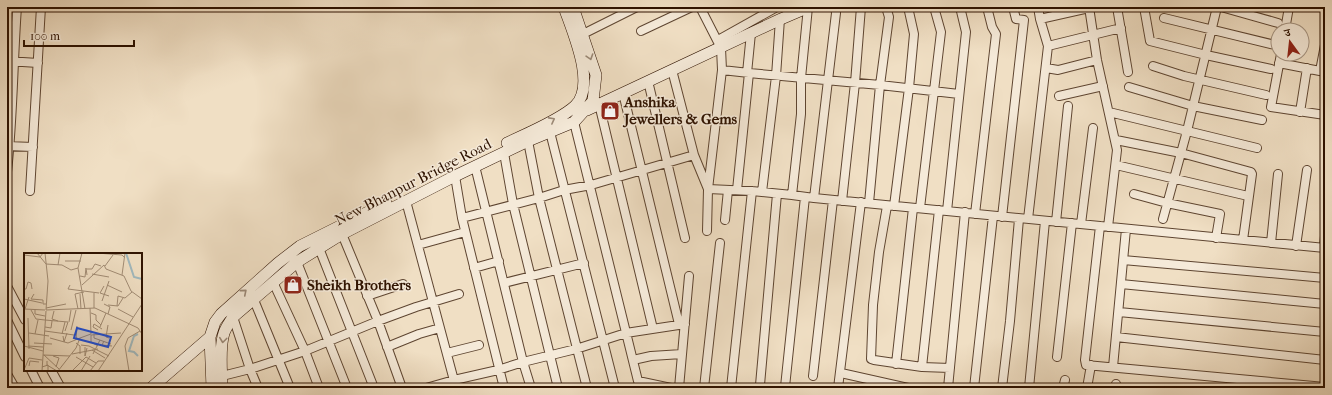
<svg xmlns="http://www.w3.org/2000/svg" width="1332" height="395" font-family="'IM FELL French Canon','Noto Serif Devanagari',serif">
<rect width="100%" height="100%" fill="#f0dfc4"/>
<filter id="stains"><feTurbulence type="fractalNoise" baseFrequency=".005" numOctaves="4"/><feColorMatrix values="0 0 0 0 .2 0 0 0 0 .09 0 0 0 0 .02 0 0 0 .5 -.17"/></filter>
<radialGradient id="worn" r=".72"><stop offset=".6" stop-color="#630" stop-opacity="0"/><stop offset="1" stop-color="#630" stop-opacity=".3"/></radialGradient>
<g fill="none" stroke-linecap="round" stroke-linejoin="round">
<g stroke="#5e4531" stroke-width="10">
<path id="street" d="M700,7l21,41 1,22 -14,119 -1,42
M1089,7l8,53 20,90 -9,77
M1117,7l11,65
M1144,7l6,34 56,14 65,14
M1221,7l57,16
M1164,18l111,27
M1040,19l49,-11
M1285,30l4,-23
M641,31l51,-24
M583,34l54,-27
M718,40l59,-33
M1048,46l73,-18
M1281,54l-10,53 54,8
M7,61l31,2
M1279,63l46,9
M1153,66l31,10 82,19
M1046,68l12,2 39,-10
M672,70l22,85 14,34 44,2 40,4 22,3 511,50
M722,70l27,3 131,12 79,9
M1320,71l5,-26
M747,73l4,-40
M648,81l37,157
M1129,87l64,19 69,14
M623,93l56,231
M1059,96l44,-10
M599,104l54,225
M1109,112l148,36
M1300,112l7,-44
M574,122l64,259 33,7
M550,132l65,256
M1116,140l65,13 70,19 1,2 -9,66
M528,141l11,57 48,190
M7,146l26,1
M504,153l9,51 45,184
M1116,165l132,31
M475,166l48,196 8,26
M7,172c6,-55 6,-110 10,-165
M455,176l7,42 42,170
M737,190l12,-117
M30,191l11,-184
M762,192l14,-116 4,-57
M1134,194l33,9 53,11 -4,24
M792,195l9,-81v-36l7,-71
M814,198l22,-185 -1,-6
M406,201l50,187
M842,201l13,-118 6,-76
M869,203l11,-118 9,-68 -3,-10
M887,206l-8,46 -6,53 -2,54 3,1 48,7 28,1
M894,206l15,-118 5,-54 -6,-27
M920,208l21,-176 -7,-25
M947,211l19,-179 -6,-25
M975,214l21,-180 -4,-7 -5,-20
M1002,217l22,-197 -8,-1 -3,-12
M462,218l77,-20 25,-8 27,-5 103,-30
M1028,219l20,-173 -8,-27 -2,-12
M1163,219l24,-88 30,-124
M725,220l3,-30
M1056,222l12,-116
M1081,224l12,-96
M1100,226l-15,134 1,5 239,22
M342,234l36,87 24,67
M1271,243l7,-69
M418,245l47,-13
M1296,246l11,-76
M319,248l55,140
M1324,248l1,-12
M1123,260l202,18
M297,262l50,126
M474,268l25,-7
M273,282l32,69 14,37
M504,283l80,-20
M1121,284l204,20
M7,286l18,34
M367,296l36,-12
M254,300l36,88
M1119,312l206,20
M233,317l17,52 8,19
M7,320l18,37
M1116,337l209,23
M387,347l32,-13 21,-6
M447,353l32,-8
M1057,357l15,-134
M633,360l18,-4 31,-2
M896,364l17,-156
M922,367l17,-157
M1113,367l13,-138
M31,370l9,18
M51,370l10,18
M841,373l67,15
M7,374l8,14
M222,376l28,-7 55,-18 73,-30 38,-14 43,-13
M813,376l20,-176
M760,385l17,-191
M426,388l28,-8 44,-10 25,-8 53,-13 50,-16 59,-9
M679,388l10,-112
M704,388l16,-145
M731,388l21,-197
M787,388l-2,-1 20,-190
M838,388l23,-186
M948,388l17,-176
M974,388l19,-172
M1002,388l8,-67 9,-102
M1029,388l16,-167
M1063,388l2,-8
M1087,388l4,-23
M1116,388v-4"/>
</g>
<g stroke="#2e1200" stroke-width="12">
<path id="secondary" d="M587,110l194,-91 28,-12
M507,143c19,-9 53,-23 68,-37 22,-21 -3,-75 -11,-99
M151,388l59,-51
M212,388l-2,-51 5,-15 6,-8 57,-51 22,-17 86,-43
M222,388c0,-16 -3,-40 2,-55 2,-6 6,-11 9,-16l64,-55 45,-28 113,-58 73,-35 46,-19 19,-21 3,-26 -23,-68"/>
</g>
<use href="#street" stroke="#f5ead9" stroke-width="8"/>
<use href="#secondary" stroke="#f5ead9" stroke-width="11"/>
</g>
<defs><path id="oneway-chevron" d="M-2-3.5L2.5 0L-2 3.5" fill="none" stroke-width="1.6" stroke-linecap="round" stroke-linejoin="round"/></defs>
<g stroke="#9b8977">
<use href="#oneway-chevron" transform="translate(590 57) rotate(72)"/>
<use href="#oneway-chevron" transform="translate(552 120) rotate(-28)"/>
<use href="#oneway-chevron" transform="translate(244 292) rotate(-40)"/>
<use href="#oneway-chevron" transform="translate(223 340) rotate(97)"/>
</g>
<defs>
<g id="shop-square" transform="scale(1)"><rect x="-9" y="-9" width="18" height="18" rx="4" fill="#8f2418" stroke="#f5ead9"/><path d="M-5-2.5h2.3a2.7 3.5 0 0 1 5.4 0H5L5.5 6h-11ZM-1.5-2.5h3a1.5 2.3 0 0 0-3 0Z" fill="#fff"/></g>
</defs>
<g fill-rule="evenodd">
<use href="#shop-square" x="610" y="111"/>
<use href="#shop-square" x="293" y="285"/>
</g>
<g text-anchor="middle" stroke-width="3" stroke-linejoin="round" paint-order="stroke">
<g font-size="15" font-weight="bold" fill="#2e1200" stroke="#f5ead9" text-anchor="start">
<text x="624" y="107">Anshika<tspan x="624" dy="17">Jewellers &amp; Gems</tspan></text>
<text x="307" y="290">Sheikh Brothers</text>
</g>
<g font-size="15" fill="#2e1200" stroke="#f5ead9">
<text transform="translate(413 182) rotate(-27)" y="5">New Bhanpur Bridge Road</text>
</g>
</g>
<g transform="translate(24 253)">
<rect width="118" height="118" fill="#f0dfc4"/>
<path fill="none" stroke="#a0b9bf" stroke-width="2" d="M102,0l8,24 8,2M114,81l-4,2 -5,15 5,1 4,4"/>
<path fill="none" stroke="#a28d76" stroke-width="1" d="M13,0l9,11M21,0l3,28 -2,29M58,0l-4,15 7,41M73,0l25,2 3,3M0,2l16,2 3,-4M41,8h16M22,11l16,1 9,5 7,-2M34,12l2,-12M81,13l8,-11M63,16h5l3,-5 6,2M68,21l17,3M98,22l3,-22M56,23l5,1 1,-9 1,7M46,32l-2,4 31,4M58,32l22,-20 2,4 18,7 7,15 11,8M83,32l15,7M80,33l-4,7 9,3M0,36h2l2,-7 3,1 1,6M10,41l-3,5 12,1v4h3M56,41l1,15M0,46l18,4M78,48l7,-20M80,51l6,3 -2,7M84,52l10,1 5,-8M93,53l1,-10 7,2 7,-6M22,55l20,-4M70,55v-15M0,56l21,1M1,56l4,-12M11,56v5l10,2M54,56l-3,-15 9,-2M94,56l15,8M7,57l5,9 9,1M22,57l49,-2 26,12M30,58l-2,8 6,2M67,60l5,2v5l5,5M4,65l1,31M21,67l23,2 -3,9M97,67l17,8 4,6M45,69l2,-12M84,72l-2,12 3,1M21,74l6,1 1,-7M76,74l6,-14M47,77l5,-20M74,77l-5,-3 1,-3 8,5M21,78l29,4M5,80l20,3M11,81l3,-14M38,81l3,-12M70,81v4l17,6M67,82l30,-2M67,82v7l7,4M39,83l1,6 3,-9M26,85l18,5 12,-5M52,87l1,-14M80,88l-2,4 10,1M10,90l18,1M52,90l4,3v8M57,92l8,1 20,10M0,93l19,5M4,93l15,1M61,94v9l2,-8M68,97l13,8M48,101l26,-5M69,101l7,-14M19,102l27,1M20,102l15,14M29,103l6,2 -3,9M52,104l17,10M23,108v4l10,6M5,113l1,-5 9,1M18,114l6,-2v6M0,117l5,-12 13,2M49,117l13,-13 10,6M18,118l4,-60M34,118l18,-23 4,-10 11,-4 -1,-26M57,118l9,-15M66,118l8,-10h6M74,118l44,-67M105,118l-4,-25 3,-8 12,-7"/>
<path fill="#1d4ed8" fill-opacity="0.15" stroke="#1d4ed8" stroke-width="2" d="M53,75l34,9 -3,10 -34,-9z"/>
<rect width="118" height="118" fill="none" stroke="#2e1200" stroke-width="2"/>
</g>
<rect width="1332" height="395" fill="none" stroke="#f0dfc4" stroke-width="24"/>
<rect x="8" y="8" width="1316" height="379" fill="none" stroke="#2e1200" stroke-width="2"/>
<rect x="12" y="12" width="1308" height="371" fill="none" stroke="#2e1200"/>
<g transform="translate(1290 42) rotate(345)"><circle r="19" fill="#f5ead9" stroke="#a59482"/>
<path d="M0-3L7 15L0 10L-7 15Z" fill="#8f2418"/>
<text y="-6" font-size="11" font-weight="bold" text-anchor="middle" fill="#2e1200">उ</text>
</g>
<path d="M24 40v6h110v-6" fill="none" stroke="#2e1200" stroke-width="2"/>
<text x="30" y="40" font-size="12" fill="#2e1200" stroke="#f5ead9" stroke-width="3" paint-order="stroke">100 m</text>
<rect width="100%" height="100%" filter="url(#stains)"/>
<rect width="100%" height="100%" fill="url(#worn)"/>
</svg>
